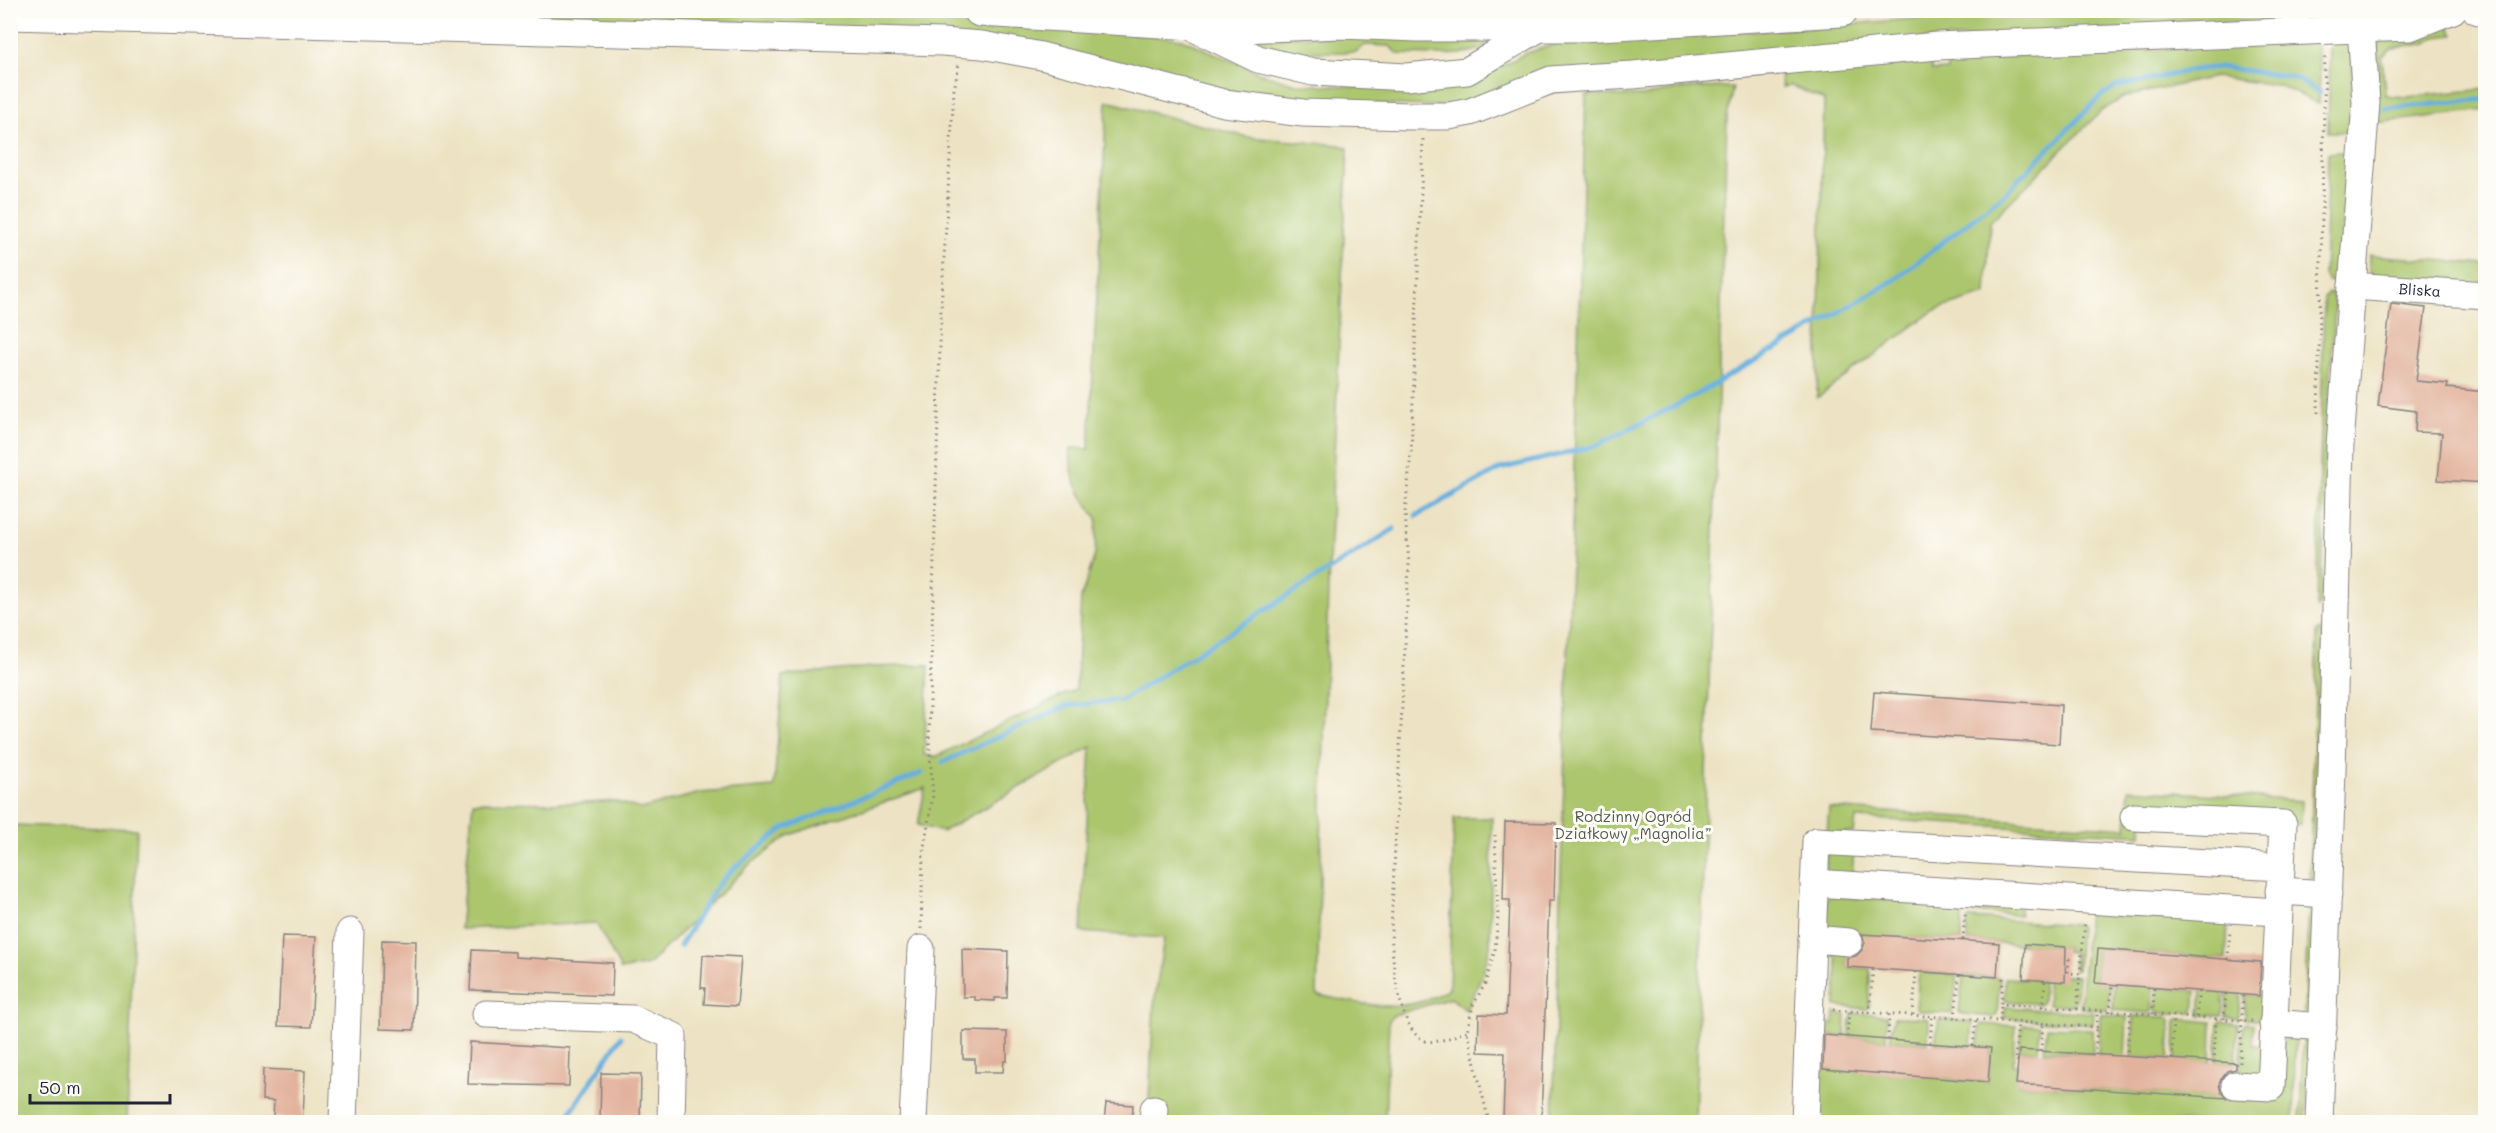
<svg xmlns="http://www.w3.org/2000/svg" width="2496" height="1133" font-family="Mali,sans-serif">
<rect width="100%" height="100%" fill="#fdfcf7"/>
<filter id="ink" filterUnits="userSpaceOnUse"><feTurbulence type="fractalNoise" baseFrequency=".0167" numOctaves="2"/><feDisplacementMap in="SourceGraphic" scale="12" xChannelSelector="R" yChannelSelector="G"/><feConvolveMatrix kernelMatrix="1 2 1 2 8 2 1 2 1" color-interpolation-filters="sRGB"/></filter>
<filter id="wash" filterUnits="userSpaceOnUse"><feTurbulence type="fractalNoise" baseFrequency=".008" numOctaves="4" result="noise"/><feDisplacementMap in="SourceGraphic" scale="24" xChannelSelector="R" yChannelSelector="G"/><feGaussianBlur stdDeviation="1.35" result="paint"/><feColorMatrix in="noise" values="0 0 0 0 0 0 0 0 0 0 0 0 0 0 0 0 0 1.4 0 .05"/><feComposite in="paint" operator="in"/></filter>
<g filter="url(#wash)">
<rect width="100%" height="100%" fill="#ede3c4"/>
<path fill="#abc66d" stroke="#667454" stroke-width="1.5" d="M2021,10l321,1v6l-462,25 -419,65 -192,-6 -233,-53 -1012,-37h803l235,14 120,14 78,34 36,11 138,6 48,-13 42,-23 44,-14 222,-11z
M2446,22l8,13 -18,2 -12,7 -22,2 -11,3 -9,8 3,38 21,2 79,-8v21l-109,13 3,-81 5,-4z
M1243,35l243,4v8c-28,12 -59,7 -89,7l-7,-8 -25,-1 -9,7c-35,-1 -84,5 -113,-17z
M2316,41l4,26 -1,37 -41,-19 -64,-8 -90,20 -23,14 -111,111 -4,72 -53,17 -116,87 7,-298 -32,-14 -10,1 -2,-11 3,-5 147,-12 2,12 15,-1 1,-11z
M2353,41l-2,89 -5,2h-18l2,-83 2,-7z
M1733,87l-6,30 -32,1005h-142l33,-1027 56,1 43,-8z
M1107,101l140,36 92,8 9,3 -20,438 -11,409c49,9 86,22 132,-6l5,-171h38l-2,128 -7,27 -17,37 -15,-12 -57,17 -5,5 -4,102h-227l-9,-23 5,-94 10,-67 -83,-6 10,-185 -149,85 -24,-7 7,-37 -135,47 -41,30 -101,100 -27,5 -25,-47 -136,6 13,-127 116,1 24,-2 28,8 59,-16 74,-6 9,-111 88,-9 58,-2 -5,90 11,2 141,-68 5,-91 14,-43 2,-37c-17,-22 -29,-42 -26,-70l18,1z
M2341,152l4,2 4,6 -11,110 -5,12 -5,-1 -4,-6 4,-122z
M2369,255l116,9v23l-111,-10 -5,-8z
M2328,293h4l3,14 -8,125 -6,172 -4,4 7,-310z
M2320,630l3,5 -7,242 -6,3 7,-249z
M2129,789l173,12 -1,23h-159l-1,11 -285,-17 -2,15h-27l2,-25 297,20z
M11,825l126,4 -10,293h-116z
M1827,848l27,1 -2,28 -26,-2z
M1828,896l130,8 5,2 -2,34 -135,-7v-33z
M1969,900l51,4v11l-52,-3z
M2309,902l6,2 -4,104 -7,5z
M2088,913l140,9 -2,37 -128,-10 -3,33 15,2 -2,24 -2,2 -24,-2 -2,-1z
M1970,918l108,7 2,2 -3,43h-3v-17l-8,-1v-5l-99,-6v-20z
M1825,949l23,1 -1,17 23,2 -1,38 -2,2 -31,-3 1,-49 -13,-2z
M1919,972l38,3 -5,39 -34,-3 -2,-2z
M1963,975l37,3 -3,36 -2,3 -33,-3 -3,-2z
M2065,976h13l-3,29h-27l-1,-24z
M2005,978l38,2 -1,22 -3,2 -34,-3z
M2114,984l39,3 -1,24 -2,2 -37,-3z
M2157,988l39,3 -2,22h-36l-2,-3z
M2202,991l22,2 -2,23 -22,-1z
M2227,993l14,1 -3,25 -12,-2z
M2245,995l19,1 -4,24 -15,-1z
M2005,1007l89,6 -1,11 -89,-6z
M1835,1013l11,2 -1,21 -23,-1 3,-12 9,1z
M1852,1013l33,2 2,2 -1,23 -37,-3z
M2102,1014l25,3 -2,40 -27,-2 2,-39z
M2134,1016l34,1 3,3 -2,39 -38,-2z
M1894,1017l33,1 2,3 -1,22 -38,-3z
M1939,1019l34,3 -2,24 -36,-3z
M2178,1019l34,3 -1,40 -36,-2 1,-39z
M2221,1021l17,3 -2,39 -20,-1 3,-39z
M2246,1023l8,1 -1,21 11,1v27l-24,6 3,-53z
M1981,1024l35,2 -3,38h5l-1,20 261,17 4,-58 3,-5 11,-4 -3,88h-475l2,-54 168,14 3,-34 -14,-1z
M2023,1025h15l2,2 -2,24 -19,-1z
M2047,1027l45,2 1,25 -49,-3z
M2303,1036l7,2 -4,84h-6z"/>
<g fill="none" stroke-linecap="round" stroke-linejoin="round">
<path stroke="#66afde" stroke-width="5" d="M2384,109l102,-10
M1416,516l84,-47 95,-23 92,-46 206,-119 110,-86 98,-99 14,-9 77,-17 28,-3 72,10 28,15
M943,762l123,-56 56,-6 272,-171
M680,946l37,-60 16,-17 50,-40 139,-56
M564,1122l57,-85"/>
</g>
<g id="blocks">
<path fill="#e2b29c" d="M2391,304l35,4 -10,73 32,3 -1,4 39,4v91l-48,-3 4,-47 -27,-1 1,-21 -38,-5z
M1874,692l187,13 -2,39 -188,-12z
M1505,822l51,1 -2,78h-5l-8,221h-38l2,-69 -27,-1 1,-38 27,1 4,-115h-7z
M1862,934l137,9 -2,34 -150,-10v-9l9,-2 6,-6 3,-7z
M282,936l34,1 -5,90 -33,-1z
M382,940l34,1 -2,89 -34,-1z
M2025,944l41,3 -1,35 -42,-3z
M962,949l46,2 -1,47h-12v3l-20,-1v-3h-12z
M2098,949l163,13 -2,34 -164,-13z
M472,950l43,2v5l98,6 -1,33 -142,-6z
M703,955l38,2 -4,49 -33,-2 1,-16h-4z
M963,1031l44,1v29h-3l-1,11h-28v-13h-12z
M1824,1035l167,13 -3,34 -165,-13z
M470,1042l100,6 -1,38 -101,-2z
M2019,1050l217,13v6l-9,2 -5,6 -3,7 2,8 5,6 -210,-14z
M263,1069l42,2 -2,48 -30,-2 1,-16 -12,-1z
M601,1073l40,1 -1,48h-40z
M1106,1103l27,2 -1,17h-28z"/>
</g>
</g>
<g filter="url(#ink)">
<use href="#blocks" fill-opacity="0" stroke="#888280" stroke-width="1.5"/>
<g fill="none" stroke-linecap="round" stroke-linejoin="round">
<g stroke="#888280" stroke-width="29">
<g id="minor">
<path d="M2476,10l10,3"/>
<path d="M10,16l932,26 40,3 59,11 183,47 79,10 107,3h39l21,-4 81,-32 27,-2 55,-3 304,-29 473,-19 43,-17"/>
<path d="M1190,26l68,33 55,13 94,5 60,-6 79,-47"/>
<path id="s1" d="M2352,286l134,9"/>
<path d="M2134,817l149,7 -2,43"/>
<path d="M1814,883l464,29"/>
<path d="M2279,891l49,3"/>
<path d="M1812,939l37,3"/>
<path d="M486,1014l147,5 40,17 -2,86"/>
<path d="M2273,1023l50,4"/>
<path d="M343,1122l7,-190"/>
<path d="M913,1122l8,-173"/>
<path d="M1153,1122l1,-13"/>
<path d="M1805,1122l11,-281 465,26 -10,220 -36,-2"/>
<path d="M2319,1122l13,-350 8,-327 26,-342 -6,-91"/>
</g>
</g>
<g stroke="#888280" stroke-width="35">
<path id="major" d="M980,10l262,16 99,-4 77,3h164l260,-15"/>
</g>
<path stroke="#888280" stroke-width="3" stroke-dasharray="1.5 4.5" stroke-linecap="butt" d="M1423,139l-12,315 -6,59 4,51 -18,365c1,25 6,104 35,112 12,3 30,-6 41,-10
M2318,413l7,-359
M921,929l2,-76 10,-58 -4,-55 12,-431 13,-219 5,-26
M1963,940l2,-26
M2228,959l2,-28
M2080,974l5,-52
M2003,978l-2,26 76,5 3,-35 -12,-1 1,-14 -3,-1
M2043,1007l2,-26
M2077,1009l175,12
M1833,1010l167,11 1,-17
M2110,1012l2,-28
M1869,1013l4,-44
M2153,1014l1,-27
M1913,1015l3,-43
M2196,1017l3,-26
M1955,1018l4,-43
M2224,1019l2,-26
M2000,1021l97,6v-15
M1847,1037l2,-25
M1888,1040l1,-26
M1930,1043l2,-26
M1973,1046l3,-27
M2041,1051l2,-27
M2095,1055l2,-28
M2127,1057l3,-44
M2172,1059l1,-43
M2018,1061h-3l3,-39
M2214,1062l2,-44
M2240,1063l3,-69
M1489,1122l-22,-91 6,-26 12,-21 10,-34 3,-34 -3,-81"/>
<use href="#minor" stroke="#fff" stroke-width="27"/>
<use href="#major" stroke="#fff" stroke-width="33"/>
</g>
</g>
<g text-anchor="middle" stroke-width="6" stroke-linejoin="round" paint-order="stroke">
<g font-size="15" fill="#22223b" stroke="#fdfcf7">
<text dy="5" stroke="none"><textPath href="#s1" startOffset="68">Bliska</textPath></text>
</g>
<g font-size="15" fill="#525b4c" stroke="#fdfcf7">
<text x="1633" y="822">Rodzinny Ogród<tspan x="1633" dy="17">Działkowy „Magnolia”</tspan></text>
</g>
</g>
<rect width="2496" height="1133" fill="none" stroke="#fdfcf7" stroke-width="36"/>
<path d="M30 1094v9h140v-9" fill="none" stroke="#22223b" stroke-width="3"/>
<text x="39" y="1094" font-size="18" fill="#22223b" stroke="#fdfcf7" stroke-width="4.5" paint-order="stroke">50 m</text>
</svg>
